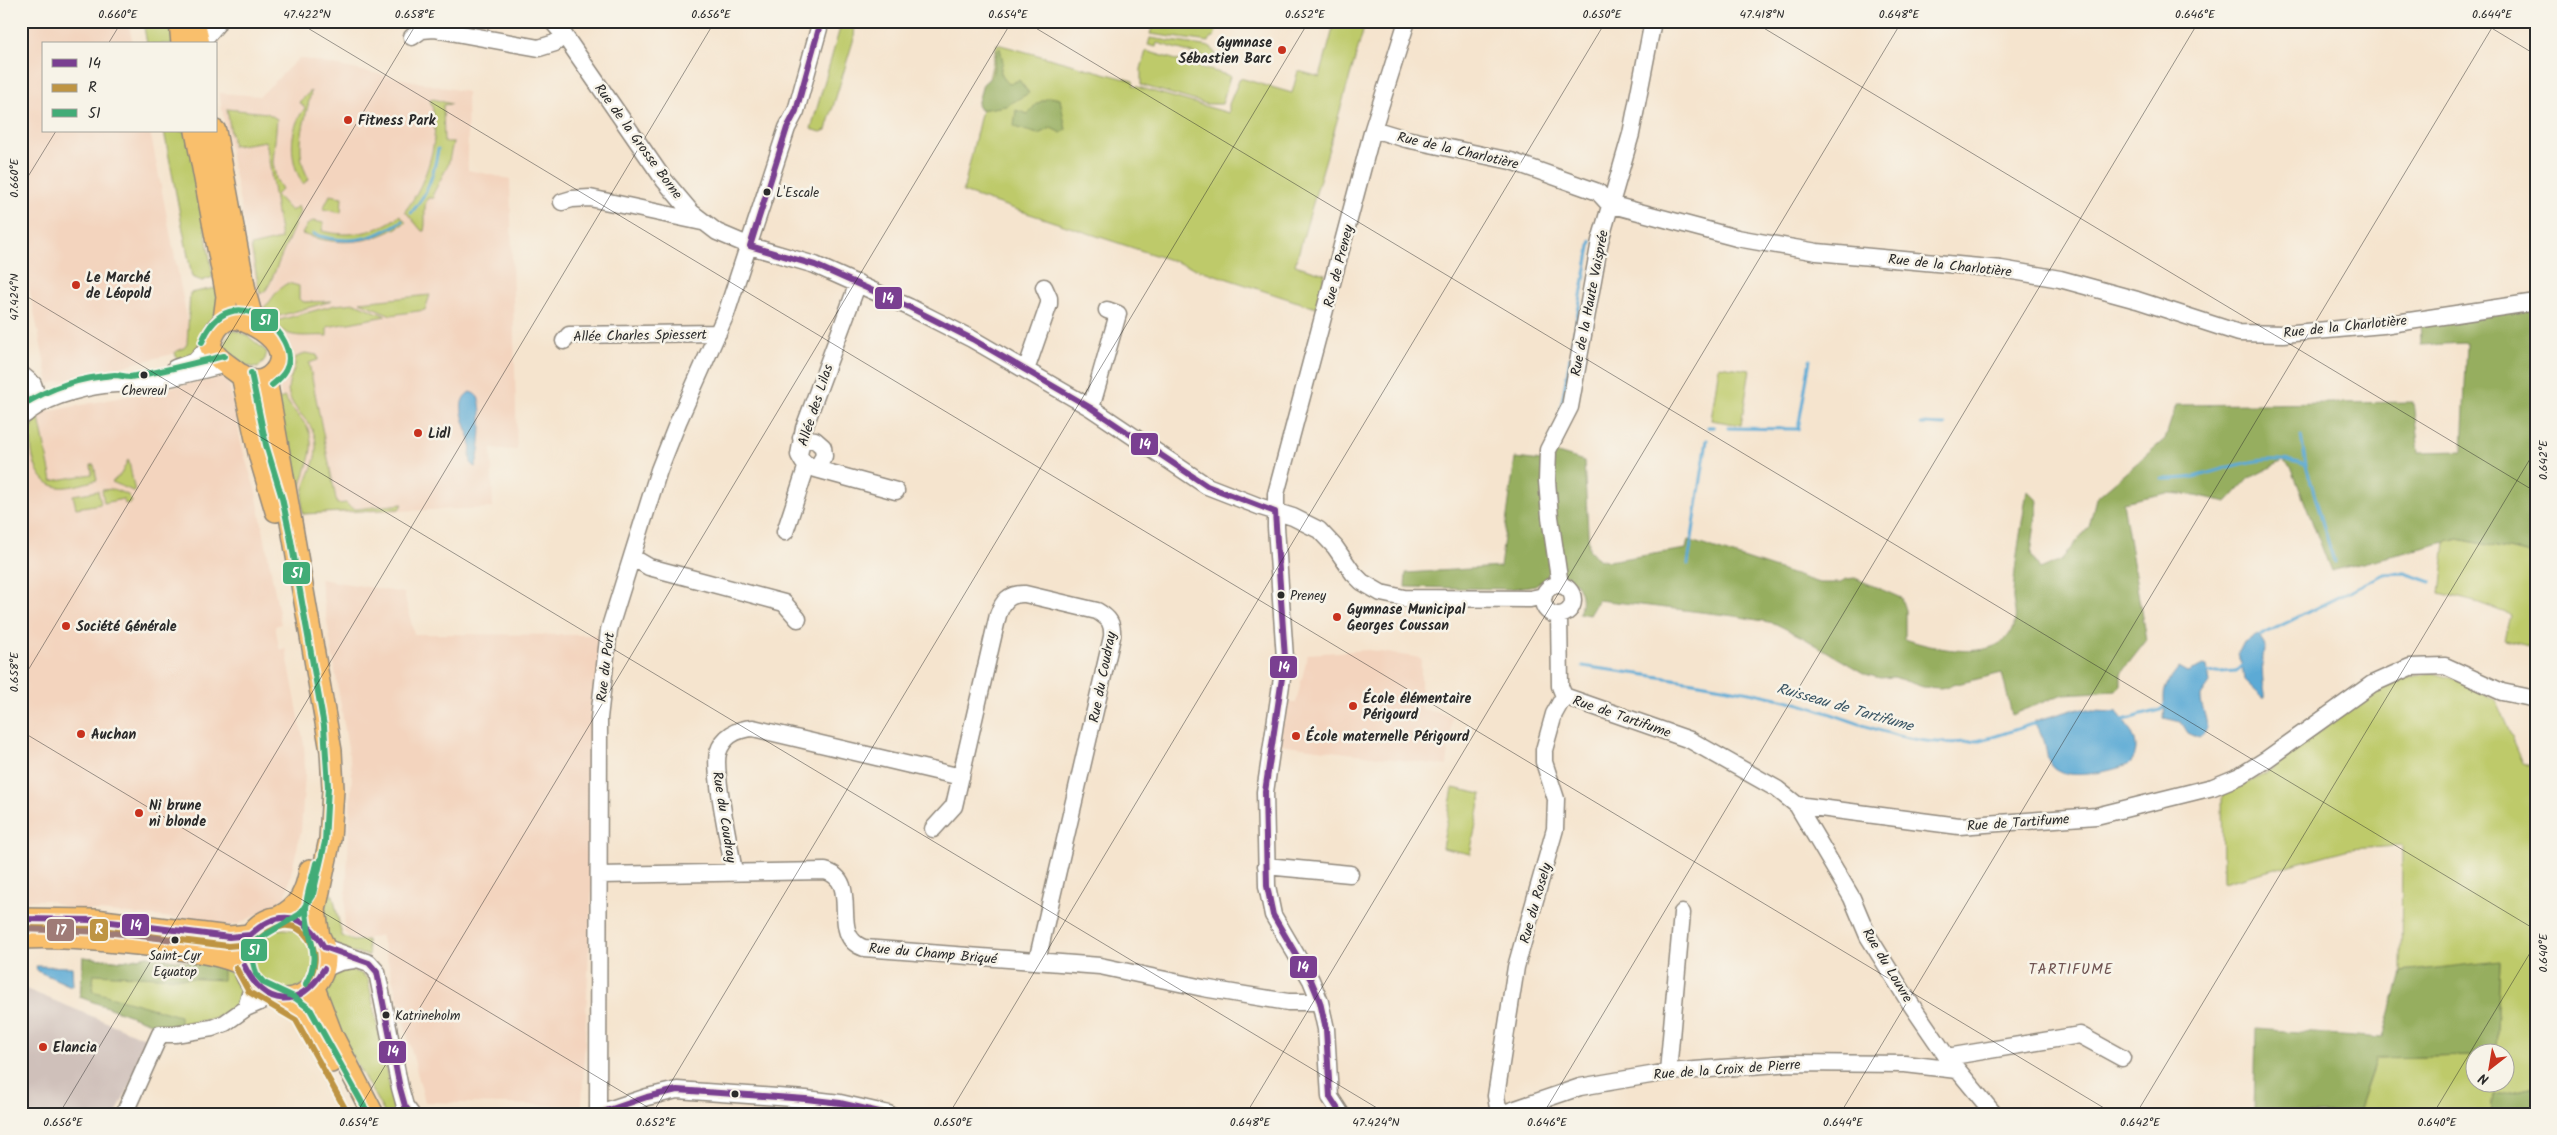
<svg xmlns="http://www.w3.org/2000/svg" width="2557" height="1135" font-family="Kalam,sans-serif">
<rect width="100%" height="100%" fill="#f7f3e8"/>
<filter id="ink" filterUnits="userSpaceOnUse"><feTurbulence type="fractalNoise" baseFrequency=".02" numOctaves="2"/><feDisplacementMap in="SourceGraphic" scale="10" xChannelSelector="R" yChannelSelector="G"/><feConvolveMatrix kernelMatrix="1 2 1 2 8 2 1 2 1" color-interpolation-filters="sRGB"/></filter>
<filter id="wash" filterUnits="userSpaceOnUse"><feTurbulence type="fractalNoise" baseFrequency=".0096" numOctaves="4" result="noise"/><feDisplacementMap in="SourceGraphic" scale="20" xChannelSelector="R" yChannelSelector="G"/><feGaussianBlur stdDeviation="1.12" result="paint"/><feColorMatrix in="noise" values="0 0 0 0 0 0 0 0 0 0 0 0 0 0 0 0 0 1.4 0 .05"/><feComposite in="paint" operator="in"/></filter>
<g filter="url(#wash)">
<rect width="100%" height="100%" fill="#f5e4ce"/>
<path fill="#f3d4be" d="M21,21h107l5,23h-89v87h106l43,218 -144,35 -28,-135z
M299,58l168,34 1,78 42,9 7,271 -26,-1 2,59 -188,6 -38,-190 -4,-4 -14,-70 -30,-157 41,3z
M220,378l7,1 3,8 12,61 14,44 25,132 -6,2 4,21 1,3 6,-1 18,95 1,30 -4,57 -15,64 -12,11 -36,18 -12,2 -21,-5 -138,-13 -19,-8h-27v-475l9,-2 10,-10z
M320,579l84,14 10,41 188,1 -3,95 -17,376 -157,-4 -44,-167 -14,4h-15l-8,-7 8,-159z
M1368,650l53,8v51l31,7 -5,50 -168,-22 8,-42h9l12,-48z"/>
<path fill="#cfc0ba" d="M21,987l124,51 -1,14 -28,62h-95z"/>
<path fill="#beca6b" stroke="#747a4b" d="M146,21h27l1,23h-27l-3,-17z
M842,21h13l-1,17 -28,92 -5,2 -10,-3z
M1154,21h65l-5,16h-3l-2,5 -59,-8z
M1335,21h31l-71,244 30,9 -9,34 -353,-116 34,-148 136,37 1,5 95,27v-9l11,-26 52,15 6,-22 22,6z
M1150,38l61,9 5,8 9,2 -1,5 -67,-19 -1,4 -8,-2z
M1146,51l84,25 -8,28h-16l-65,-19v-16z
M311,91c-5,30 -19,60 -2,88l-6,5c-14,-22 -15,-55 2,-76l-6,-6z
M433,99l18,5 -8,1 1,37h9l-5,23 -15,29 1,4h-6c-6,9 -1,22 -4,33h-2l-17,-20c22,-28 38,-77 25,-111z
M227,109l40,4 10,6 -4,43 3,17 6,10 -6,6 15,16 7,-5 2,6 -30,71 -4,7 -6,4 -9,-48 30,-7 -15,-98 -33,5z
M164,131h25l24,146 -11,4 -10,-4z
M330,195l12,2 -1,16 -18,-4z
M400,215l6,7c-33,22 -66,25 -104,12l5,-9 6,-4 11,2 -2,8c28,7 55,2 78,-16z
M288,283l11,3v13l5,3 28,-1 -67,19 -2,-12c11,-8 11,-18 25,-25z
M215,288l6,5v13l-25,48 -19,6 -2,-8 9,-4 3,-4 3,-51z
M430,295l-5,15 -34,5 -31,-13z
M355,303l31,13 -59,11v9c-18,-2 -43,6 -51,-15l59,-16z
M233,330l14,5 20,17 -2,7 -7,9 -12,-2 -22,-18 2,-9z
M305,353l12,2 1,5 -9,3 28,141 9,-1 4,4 6,2 47,-5 -4,5 -96,5c-5,-29 11,-40 13,-64 2,-28 -20,-33 -27,-55 -4,-14 8,-24 6,-37z
M1719,366l31,4 -9,55 -30,-5z
M285,397c6,13 17,20 23,32 11,25 -10,49 -10,75l-25,-103z
M36,416l3,2 13,63 40,-7 -1,-9h3l3,15c-13,3 -31,10 -43,6 -23,-7 -28,-51 -18,-70z
M128,460l1,2 6,30 -23,-10 9,-8z
M113,489l15,6 4,7 -7,2 -2,-5 -19,4 -2,-13z
M98,491l3,13 -25,4 -3,-13z
M2458,539l78,16v93l-31,-8 6,-25 -32,-12 -39,-10 6,-51z
M2433,673l24,7 39,21 27,62 13,3v321l-42,8 -2,19h-135l19,-56 98,-2v26h30v-30h-8l4,-90 -99,10 1,-126 -53,3 -126,34 -1,-90c13,-5 27,-10 39,-17 56,-35 103,-97 172,-103z
M1453,788l29,6 -12,60 -28,-6z
M325,894l8,1 9,41 11,5 14,-1 2,15 -26,-3 -18,-15z
M253 960a31 31 0 1 1 62 0a31 31 0 1 1-62 0Z
M147,956l76,11 12,10 6,14 -5,14 -17,12 -39,8h-24l-76,-28 3,-40 40,4z
M351,966v4l11,4 6,5 27,135h-10l-54,-95 -7,-33c5,-13 16,-15 27,-20z"/>
<path fill="#96ae5f" stroke="#606c45" d="M1000,48l3,14c-5,10 -1,15 6,22l10,-4 10,13 -23,13 -26,4 -3,-5 6,-21 9,-8 5,-26z
M1050,97l10,2 6,31 -5,3 -10,-5 -13,6 -24,-7 2,-17 12,4 8,-10z
M2536,302v94l-4,54h4v105l-78,-16 -127,32 -40,-104 -8,-6 -35,18 -21,23 -32,-7 -28,-2 -44,9 23,139 -25,32v13l-5,5 -53,3 -51,21 -10,-42 -61,15 -18,-1 -29,-10 -14,1 -15,-4 -61,-36 -30,-15 -39,-7 -137,-16 -9,15 -10,-2c7,-19 -2,-35 -22,-41l-22,13 -24,4 -106,-2 1,-14 94,-6 15,-109 27,3 6,-11 36,11 5,88 9,10 10,2 78,-12 2,-9 131,43h22l4,-4 10,-1 46,20 4,12v29c29,10 98,26 109,-15 4,-11 -2,-20 -1,-30 2,-35 9,-69 14,-104l11,11 -7,53 9,15 21,-9 28,-33 7,-29 69,-59 11,-34 237,-3 6,50 43,-1 5,-108 -46,2 -1,-27z
M147,956l76,11v13l-129,-6 -2,17 88,25v9h-24l-76,-28 3,-40 40,4z
M2500,961l-4,91h-22v4l-98,2 -19,56h-103l2,-85 127,9 18,-66z
M2536,1087v27h-44l2,-19z"/>
<path fill="#5caad5" stroke="#446a80" d="M470,392c4,1 7,3 9,7 4,12 2,56 -4,68l-3,-2c-4,-8 0,-16 -2,-24 -2,-14 -18,-39 0,-49z
M2258,635l7,11c-3,11 -3,23 -2,35 0,6 3,11 2,17h-2l-19,-18 -2,-17 -4,-9 6,-12z
M2204,665l3,1 3,17 -9,13c-1,15 14,31 -2,42l-11,-5 -7,-11 -17,-4c1,-8 0,-13 0,-21 0,-11 8,-21 15,-30l9,5z
M2079,708l13,3 25,1c13,15 29,37 11,53 -18,6 -59,17 -75,2 -8,-8 -6,-20 -10,-29 -3,-6 -7,-10 -8,-17z
M36,966l36,1 1,18 -2,1 -34,-15z"/>
<g fill="none" stroke-linecap="round" stroke-linejoin="round">
<path stroke="#5caad5" stroke-width="3" d="M411,213c17,-19 23,-39 27,-64
M313,234c35,11 58,7 89,-13
M1572,345l19,-104
M1561,408l9,-50
M1921,424l24,1
M1708,427h6
M1728,428l70,1 12,-69
M2301,436l5,29 28,97
M2162,479c10,0 21,0 31,-2 37,-9 75,-26 113,-12
M1688,564l19,-124
M2256,638l128,-64 21,-1 26,9
M1583,666c67,10 136,18 203,34 60,15 116,48 180,42 25,-2 49,-13 73,-20
M2205,673l31,-2 8,-6
M2123,720l38,-10 5,-7"/>
</g>
</g>
<g filter="url(#ink)">
<g fill="none" stroke-linecap="round" stroke-linejoin="round">
<g stroke="#90887c" stroke-width="19">
<path id="minor" d="M552,21l12,14 100,145 27,32 26,20 33,14 65,19 94,42 63,32 119,69 116,78 54,21 32,10 26,13 16,17 18,26 9,9 19,11 23,5 126,1 14,-3
M412,37l10,-7 12,-1 105,19 16,-5 9,-8
M200,44l17,-20v-3
M1373,129l33,10 105,22 87,31 11,12 128,34 80,14 184,17 59,10 77,21 102,33 44,1 100,-9 153,-23
M562,202l10,-3 18,-1 112,24
M858,283l-54,145 -5,27 4,7 13,7 80,22
M564,341l5,-6 149,-2
M175,368l20,-7 15,-16
M1026,370l23,-66v-6l-5,-11
M21,374l12,10c6,14 2,26 -12,33
M1091,408l27,-94 -11,-4
M31,410c20,-15 60,-25 85,-26 10,0 19,1 30,-1 27,-5 53,-12 80,-19
M801,438l14,2 8,7 1,9 -8,13
M785,532l22,-67
M632,557l17,10 135,36 14,16
M1560,585l-10,-68 -3,-36 1,-31 22,-43 30,-166 31,-107 22,-113
M1543 600a15 15 0 1 1 30 0a15 15 0 1 1-30 0Z
M1559,615l1,71 4,10 126,44 87,49 20,16 162,21 137,-10 117,-29 27,-11 27,-17 105,-75 38,-17 35,-1 57,26 34,7
M1797,805l55,93 16,38 38,61 41,60 47,57
M933,829l21,-23 44,-191c5,-14 11,-22 27,-21l72,17c12,7 16,12 15,26l-75,324
M1266,866l84,8
M734,871c-4,-22 -21,-101 -16,-118 5,-17 19,-24 35,-25l208,49
M599,875l226,-4c38,10 2,65 39,77l236,18 103,22 85,14h32
M324,947l45,16 8,9 23,116 5,18 6,8
M324,969l16,-7 14,-2
M246,1008l7,-24
M1947,1057l133,-22 42,23
M1668,1072l14,-159
M598,1113l1,-395 10,-88 50,-160 19,-48 48,-108 61,-186 9,-17 25,-90
M124,1114l36,-80h15l37,-6 13,-5 21,-15 25,-11
M596,1114l51,-17 30,-7 129,9 34,4 49,11
M1341,1114l-11,-17 -4,-68 -6,-27 -9,-22 -38,-65 -6,-29 -2,-94 20,-134 -9,-131v-33l97,-365 34,-108
M1499,1114l-3,-18 20,-129 39,-138 1,-30 -12,-37v-12l10,-36 10,-18
M1501,1114l79,-27 88,-15 123,-9 114,1 52,6"/>
</g>
<g stroke="#90887c" stroke-width="24">
<path id="major" d="M180,21l2,23
M194,21l5,23
M196,131l31,165 -3,24
M215,131l31,165 8,29
M235,318c16,4 42,18 45,35 3,14 -11,29 -25,28 -8,-1 -15,-6 -21,-11 -9,-7 -20,-13 -24,-25 3,-13 10,-26 25,-27z
M242,375l18,82 16,54
M266,379l65,372 2,38 -3,50 -15,71 4,27
M279,917c21,-11 27,-25 31,-47
M243 958a41 41 0 1 1 82 0a41 41 0 1 1-82 0Z
M21,919l74,1 134,17 21,-2
M21,938c45,-2 89,3 134,8 29,4 62,6 89,19
M314,988l18,47 41,79
M284,999c23,14 35,40 47,63"/>
</g>
<use href="#minor" stroke="#fff" stroke-width="16"/>
<use href="#major" stroke="#f9bf6c" stroke-width="21"/>
<g stroke="#f7f3e8" stroke-width="10">
<path id="bus-1" d="M750,246l65,19 94,42 63,32 119,69 116,78 68,26
M750,246l37,-118 9,-17 25,-90
M1275,512l10,146 -20,134 2,94 6,29 38,65 9,22 6,27 4,68 11,17
M21,919l74,1 134,17 21,-2
M250,935c29,-27 55,-22 74,12
M324,947l45,16 8,9 23,116 5,18 6,8
M244,965c20,43 56,45 80,4
M597,1114l50,-17 30,-7 129,9 34,4 48,11"/>
</g>
<g stroke="#f7f3e8" stroke-width="10">
<path id="bus-2" d="M21,928l73,1 134,17 23,-2
M255,942c9,-7 17,-14 28,-16 22,-2 35,21 31,40 -1,6 -5,13 -8,18
M236,968l13,24 47,28 52,94"/>
</g>
<g stroke="#f7f3e8" stroke-width="10">
<path id="bus-3" d="M202,342c28,-71 102,-5 84,28 -3,6 -9,11 -14,15
M251,373l15,72 16,53 8,37 34,191 4,61 -3,55 -12,52 -13,20 -43,26 -5,18 4,16 8,9 30,14 16,12 56,101
M21,406c28,-18 61,-29 94,-31 5,0 10,2 15,2 32,-5 63,-14 94,-21
M306,984c17,-31 0,-45 0,-75 0,-16 7,-31 10,-46"/>
</g>
<g stroke="#f7f3e8" stroke-width="10">
<path id="bus-4" d="M21,929l84,3 70,8"/>
</g>
<use href="#bus-1" stroke="#7a3f91" stroke-width="6"/>
<use href="#bus-2" stroke="#be9443" stroke-width="6"/>
<use href="#bus-3" stroke="#42ac77" stroke-width="6"/>
<use href="#bus-4" stroke="#9f7b77" stroke-width="6"/>
</g>
</g>
<path fill="none" stroke="#2b2b2b" stroke-width="1" stroke-opacity="0.45" d="M296,21l1818,1093M1024,21l1512,909M1752,21l784,471M2480,21l56,34M108,44l14,-23M21,188l35,-57M21,293l1366,821M21,682l397,-661M21,731l638,383M59,1114l656,-1093M356,1114l656,-1093M652,1114l657,-1093M949,1114l657,-1093M1246,1114l656,-1093M1543,1114l656,-1093M1840,1114l656,-1093M2136,1114l400,-665M2433,1114l103,-171"/>
<g fill="#c8321e" stroke="#f7f3e8" stroke-width="2">
<circle cx="1282" cy="50" r="5"/>
<circle cx="348" cy="120" r="5"/>
<circle cx="76" cy="285" r="5"/>
<circle cx="418" cy="433" r="5"/>
<circle cx="1337" cy="617" r="5"/>
<circle cx="66" cy="626" r="5"/>
<circle cx="1353" cy="706" r="5"/>
<circle cx="81" cy="734" r="5"/>
<circle cx="1296" cy="736" r="5"/>
<circle cx="139" cy="813" r="5"/>
<circle cx="43" cy="1047" r="5"/>
</g>
<g fill="#2b2b2b" stroke="#f7f3e8" stroke-width="2">
<circle cx="767" cy="192" r="4.5"/>
<circle cx="144" cy="375" r="4.5"/>
<circle cx="1281" cy="595" r="4.5"/>
<circle cx="175" cy="940" r="4.5"/>
<circle cx="386" cy="1015" r="4.5"/>
<circle cx="735" cy="1094" r="4.5"/>
</g>
<g text-anchor="middle" stroke-width="5" stroke-linejoin="round" paint-order="stroke">
<g font-size="13" fill="#2b2b2b" stroke="#f7f3e8" text-anchor="start">
<text x="776" y="197">L'Escale</text>
<text x="144" y="395" text-anchor="middle">Chevreul</text>
<text x="1290" y="600">Preney</text>
<text x="175" y="960" text-anchor="middle">Saint-Cyr<tspan x="175" dy="16">Equatop</tspan></text>
<text x="395" y="1020">Katrineholm</text>
</g>
<g font-size="14" font-weight="bold" fill="#2b2b2b" stroke="#f7f3e8" text-anchor="start">
<text x="1272" y="47" text-anchor="end">Gymnase<tspan x="1272" dy="16">Sébastien Barc</tspan></text>
<text x="358" y="125">Fitness Park</text>
<text x="86" y="282">Le Marché<tspan x="86" dy="16">de Léopold</tspan></text>
<text x="428" y="438">Lidl</text>
<text x="1347" y="614">Gymnase Municipal<tspan x="1347" dy="16">Georges Coussan</tspan></text>
<text x="76" y="631">Société Générale</text>
<text x="1363" y="703">École élémentaire<tspan x="1363" dy="16">Périgourd</tspan></text>
<text x="91" y="739">Auchan</text>
<text x="1306" y="741">École maternelle Périgourd</text>
<text x="149" y="810">Ni brune<tspan x="149" dy="16">ni blonde</tspan></text>
<text x="53" y="1052">Elancia</text>
</g>
<g font-size="14" fill="#2b2b2b" stroke="#f7f3e8">
<text transform="translate(639 141) rotate(54)" y="5">Rue de la Grosse Borne</text>
<text transform="translate(1458 150) rotate(13)" y="5">Rue de la Charlotière</text>
<text transform="translate(1950 265) rotate(6)" y="5">Rue de la Charlotière</text>
<text transform="translate(1338 266) rotate(-76)" y="5">Rue de Preney</text>
<text transform="translate(1589 303) rotate(-79)" y="5">Rue de la Haute Vaisprée</text>
<text transform="translate(2345 326) rotate(-6)" y="5">Rue de la Charlotière</text>
<text transform="translate(640 335) rotate(-1)" y="5">Allée Charles Spiessert</text>
<text transform="translate(815 405) rotate(-72)" y="5">Allée des Lilas</text>
<text transform="translate(605 667) rotate(-83)" y="5">Rue du Port</text>
<text transform="translate(1102 677) rotate(-79)" y="5">Rue du Coudray</text>
<text transform="translate(1622 716) rotate(19)" y="5">Rue de Tartifume</text>
<text transform="translate(725 817) rotate(81)" y="5">Rue du Coudray</text>
<text transform="translate(2018 822) rotate(-4)" y="5">Rue de Tartifume</text>
<text transform="translate(1535 903) rotate(-74)" y="5">Rue du Rosely</text>
<text transform="translate(933 953) rotate(5)" y="5">Rue du Champ Briqué</text>
<text transform="translate(1888 965) rotate(59)" y="5">Rue du Louvre</text>
<text transform="translate(1727 1069) rotate(-4)" y="5">Rue de la Croix de Pierre</text>
</g>
<g font-size="15" font-style="italic" fill="#3c5766" stroke="#f7f3e8">
<text transform="translate(1845 707) rotate(16)" y="5">Ruisseau de Tartifume</text>
</g>
<g font-size="15" letter-spacing="1" fill="#6e5250" stroke="#f7f3e8">
<text x="2071" y="974">TARTIFUME</text>
</g>
</g>
<g stroke="#f7f3e8" stroke-width="2">
<rect x="874" y="286" width="29" height="24" rx="5" fill="#7a3f91"/>
<rect x="250" y="308" width="29" height="24" rx="5" fill="#42ac77"/>
<rect x="1130" y="432" width="29" height="24" rx="5" fill="#7a3f91"/>
<rect x="282" y="561" width="29" height="24" rx="5" fill="#42ac77"/>
<rect x="1269" y="655" width="29" height="24" rx="5" fill="#7a3f91"/>
<rect x="121" y="913" width="29" height="24" rx="5" fill="#7a3f91"/>
<rect x="89" y="918" width="20" height="24" rx="5" fill="#be9443"/>
<rect x="46" y="918" width="29" height="24" rx="5" fill="#9f7b77"/>
<rect x="240" y="938" width="28" height="24" rx="5" fill="#42ac77"/>
<rect x="1289" y="955" width="29" height="24" rx="5" fill="#7a3f91"/>
<rect x="378" y="1040" width="29" height="24" rx="5" fill="#7a3f91"/>
</g>
<g font-size="14" text-anchor="middle" font-weight="bold" fill="#fff">
<text x="888" y="303">14</text>
<text x="265" y="325">51</text>
<text x="1145" y="449">14</text>
<text x="297" y="578">51</text>
<text x="1284" y="672">14</text>
<text x="136" y="930">14</text>
<text x="99" y="934">R</text>
<text x="61" y="935">17</text>
<text x="254" y="955">51</text>
<text x="1303" y="972">14</text>
<text x="393" y="1056">14</text>
</g>
<rect width="2557" height="1135" fill="none" stroke="#f7f3e8" stroke-width="55"/>
<rect x="42" y="42" width="175" height="90" fill="#f7f3e8" stroke="#a5a39c"/>
<rect x="52" y="59" width="25" height="8" fill="#7a3f91" stroke="#a5a39c"/>
<text x="88" y="68" font-size="15" fill="#2b2b2b">14</text>
<rect x="52" y="84" width="25" height="8" fill="#be9443" stroke="#a5a39c"/>
<text x="88" y="92" font-size="15" fill="#2b2b2b">R</text>
<rect x="52" y="109" width="25" height="8" fill="#42ac77" stroke="#a5a39c"/>
<text x="88" y="118" font-size="15" fill="#2b2b2b">51</text>
<g transform="translate(2490 1068) rotate(211)"><circle r="24" fill="#f7f3e8" stroke="#a5a39c"/>
<path d="M0-4L9 19L0 12L-9 19Z" fill="#c8321e"/>
<text y="-8" font-size="14" font-weight="bold" text-anchor="middle" fill="#2b2b2b">N</text>
</g>
<rect x="28" y="28" width="2502" height="1080" fill="none" stroke="#2b2b2b" stroke-width="2"/>
<g font-size="12" text-anchor="middle" fill="#2b2b2b">
<text x="118" y="18">0.660°E</text>
<text x="307" y="18">47.422°N</text>
<text x="415" y="18">0.658°E</text>
<text x="711" y="18">0.656°E</text>
<text x="1008" y="18">0.654°E</text>
<text x="1305" y="18">0.652°E</text>
<text x="1602" y="18">0.650°E</text>
<text x="1762" y="18">47.418°N</text>
<text x="1899" y="18">0.648°E</text>
<text x="2195" y="18">0.646°E</text>
<text x="2492" y="18">0.644°E</text>
<text transform="translate(14 178) rotate(-90)" y="4">0.660°E</text>
<text transform="translate(14 297) rotate(-90)" y="4">47.424°N</text>
<text transform="translate(2543 460) rotate(-90)" y="4">0.642°E</text>
<text transform="translate(14 672) rotate(-90)" y="4">0.658°E</text>
<text transform="translate(2543 953) rotate(-90)" y="4">0.640°E</text>
<text x="63" y="1126">0.656°E</text>
<text x="359" y="1126">0.654°E</text>
<text x="656" y="1126">0.652°E</text>
<text x="953" y="1126">0.650°E</text>
<text x="1250" y="1126">0.648°E</text>
<text x="1376" y="1126">47.424°N</text>
<text x="1547" y="1126">0.646°E</text>
<text x="1843" y="1126">0.644°E</text>
<text x="2140" y="1126">0.642°E</text>
<text x="2437" y="1126">0.640°E</text>
</g>
</svg>
